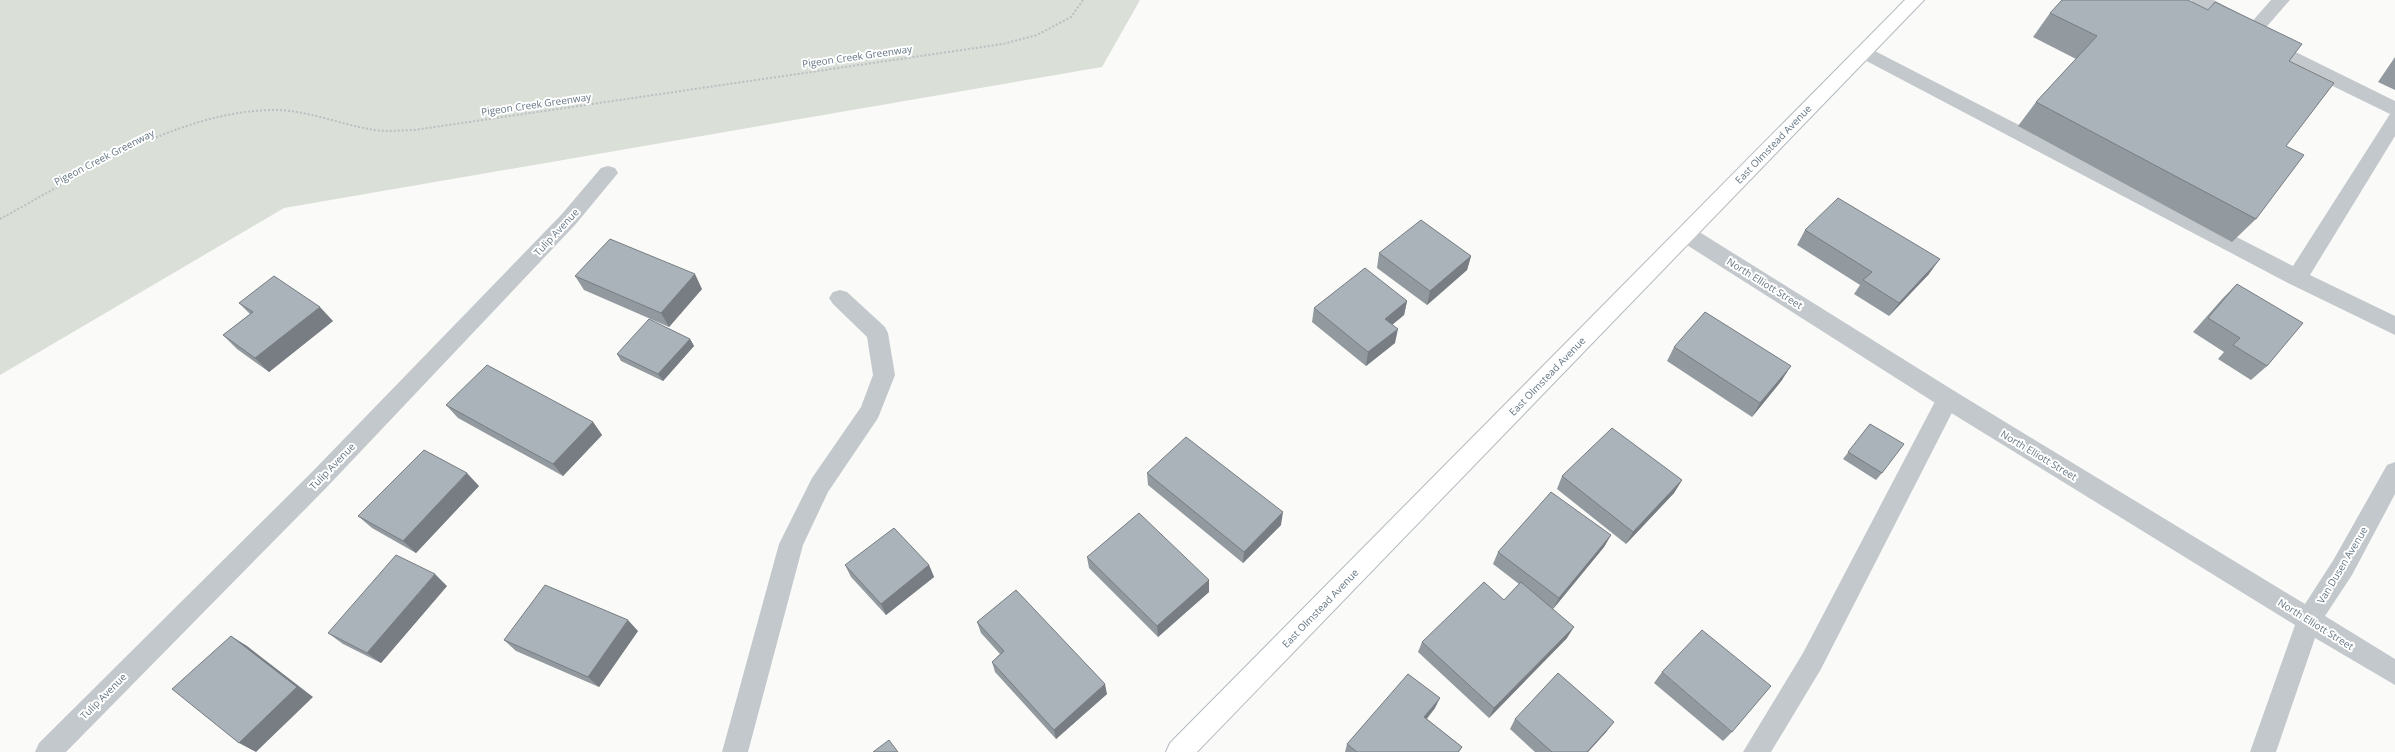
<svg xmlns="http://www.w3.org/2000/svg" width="2395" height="752" font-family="'Open Sans',sans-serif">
<rect width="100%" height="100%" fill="#fafaf8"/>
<path fill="#dadfd7" d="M0,0h1140l-38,67 -818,141 -284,167z"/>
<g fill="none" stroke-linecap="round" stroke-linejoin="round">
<g stroke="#b3babf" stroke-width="2">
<path id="secondary" d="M1905,0h19l-727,752h-31l4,-9z"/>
</g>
<path stroke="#bbbfc2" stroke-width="2" stroke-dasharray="2 2" stroke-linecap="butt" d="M0,219c81,-44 181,-110 277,-109 33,1 65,15 98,20 13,2 26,0 39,0l589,-86 34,-9 34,-18 12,-17"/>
<path fill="#c3c8cc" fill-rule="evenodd" d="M2191,0h23l30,16 3,4 -3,4 -6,2 -6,-2 -38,-20z
M2271,0h19l-29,33 -6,2 -6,-2 -3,-4 3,-4z
M2265,37l130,64v35l-85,139 85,41v19l-105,-51 -433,-228 -3,-4 3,-4 6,-2 6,2 424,218 97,-152 -129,-63 -5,-8 3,-4z
M840,290l7,2 38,35 3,6 7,42 -17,43 -50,74 -25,53 -55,207h-26l57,-208 33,-66 49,-71 12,-32 -6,-38 -34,-33 -4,-6 4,-6z
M1948,390l8,2 3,7 -138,270 -50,83h-28l60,-99 137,-261z"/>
<path fill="#c3c8cc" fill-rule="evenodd" d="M608,166l7,2 3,5 -43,52 -248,262 -261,265h-31l4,-9 272,-270 250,-258 40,-47z
M1686,226l7,2 263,164 349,212 29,-45 53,-94 8,-3v32l-43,81 -27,41 70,43v26l-80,-47 -39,114h-26l45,-127 -355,-219 -261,-166 -3,-6 3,-6z"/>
<use href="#secondary" fill="#fff" fill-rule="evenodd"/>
</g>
<path fill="#929a9f" d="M2050,13l239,48 -3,85 -30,73 -24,23 -214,-116 18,-24 40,-43 -43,-22z
M2395,57v33l-17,-8z
M1805,230l124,44 -40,42 -35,-22 6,-9 -63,-40z
M1379,253l92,3 -4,14 -40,35 -50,-37z
M575,276l127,13 -33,38 -85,-37z
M2237,284l30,82 -16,14 -33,-21 6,-7 -31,-20 30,-34z
M1407,301l-3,14 -12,10 3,18 -29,23 -54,-44 2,-14z
M239,303l94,18 -64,51 -32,-23 -14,-14 27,-21z
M690,339l4,7 -31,35 -42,-20 -4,-7z
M1674,347l108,33 -30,37 -85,-56z
M446,405l147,17 9,13 -39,41 -105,-58z
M1870,424l12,49 -6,7 -33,-21z
M1147,473l134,52 -38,38 -95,-78z
M1562,476l120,4 -8,13 -48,51 -69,-55z
M479,486l-63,67 -44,-25 -14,-12z
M1611,535l-7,12 -51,62 -8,-6 22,35 -78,80 -71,-66 4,-10 82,-42 15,-16 -26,-20 5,-12z
M1087,557l122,23v12l-51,45 -69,-69z
M845,565h84l5,12 -48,38 -35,-38z
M447,586l-66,77 -38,-19 -15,-11z
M977,622l130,72 -51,45 -61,-67 -3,-10 8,-8 -19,-21z
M638,631l-39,56 -83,-36 -12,-11z
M1662,672l70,60 -9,9 -69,-58z
M1435,708l-8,11 35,28 -3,5h-114l2,-8z
M1515,719l92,12 -19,21h-53l-25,-23z"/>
<path fill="#777d82" d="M1471,256l-4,14 -40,35 3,-14z
M1940,259l-11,15 -40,42 10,-13z
M695,274l7,15 -33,38 -8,-14z
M1407,301l-3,14 -22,18 3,-14z
M320,307l13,14 -64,51 -14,-14z
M1398,329l-3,14 -29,23 2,-14z
M690,339l4,7 -31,35 -5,-7z
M1791,366l-9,14 -30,37 8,-14z
M593,422l9,13 -39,41 -10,-12z
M467,473l12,13 -63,67 -13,-12z
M1682,480l-8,13 -48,51 7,-12z
M1283,512l-2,13 -38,38 1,-11z
M1611,535l-7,12 -51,62 6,-11z
M929,565l5,12 -48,38 -5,-11z
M435,574l12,12 -66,77 -14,-10z
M1209,580v12l-51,45 -1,-11z
M628,620l10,11 -39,56 -11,-10z
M1574,627l-7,11 -78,80 5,-10z
M231,636l16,10 66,51 -57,55 -17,-9z
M1105,684l2,10 -51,45 -2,-9z
M1440,698l-5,10 -15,18 4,-9z
M1614,722l-7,9 -19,21h-1z"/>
<path fill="#aab3b9" stroke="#777d82" d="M2062,0h126l20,10 7,-8 87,42 -13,17 45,22 -48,63 18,9 -48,64 -220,-117 61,-66 -47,-23z
M1838,198l102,61 -41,44 -36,-23 9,-8 -67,-42z
M1421,220l50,36 -41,35 -51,-38z
M610,239l85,35 -34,39 -86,-37z
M1365,268l42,33 -22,18 13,10 -30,23 -54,-44z
M274,276l46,31 -65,51 -32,-23 30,-23 -14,-9z
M2237,284l66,39 -36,43 -34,-21 7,-7 -32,-20z
M1705,312l86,54 -31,37 -86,-56z
M649,319l41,20 -32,35 -41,-20z
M487,365l106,57 -40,42 -107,-59z
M1870,424l34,20 -22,29 -34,-21z
M1612,428l70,52 -49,52 -71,-56z
M1186,437l97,75 -39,40 -97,-79z
M424,450l43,23 -64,68 -45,-25z
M1551,492l60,43 -52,63 -61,-46z
M1139,513l70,67 -52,46 -70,-69z
M894,528l35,37 -48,39 -36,-39z
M396,555l39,19 -68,79 -39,-20z
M1484,582l20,18 17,-18 53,45 -80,81 -72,-66z
M545,585l83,35 -40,57 -84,-37z
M1016,590l89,94 -51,46 -62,-68 12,-11 -27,-29z
M1702,630l69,56 -39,46 -70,-60z
M231,636l66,51 -58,56 -67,-54z
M1558,673l56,49 -27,30h-35l-37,-33z
M1408,674l32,24 -16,19 38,30 -4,5h-101l-10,-8z
M889,740l9,12h-25z"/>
<g text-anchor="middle" stroke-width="4" stroke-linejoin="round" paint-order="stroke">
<g font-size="10" fill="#657683" stroke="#fff">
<text transform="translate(857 56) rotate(-8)" y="4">Pigeon Creek Greenway</text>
<text transform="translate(536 104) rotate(-8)" y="4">Pigeon Creek Greenway</text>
<text transform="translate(1773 144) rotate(-46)" y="4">East Olmstead Avenue</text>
<text transform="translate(104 157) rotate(-27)" y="4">Pigeon Creek Greenway</text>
<text transform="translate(556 232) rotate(-47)" y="4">Tulip Avenue</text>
<text transform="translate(1765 283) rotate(32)" y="4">North Elliott Street</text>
<text transform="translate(1547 376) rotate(-46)" y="4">East Olmstead Avenue</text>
<text transform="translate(2039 455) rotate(31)" y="4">North Elliott Street</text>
<text transform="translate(332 466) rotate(-46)" y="4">Tulip Avenue</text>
<text transform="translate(2342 565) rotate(-59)" y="4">Van Dusen Avenue</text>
<text transform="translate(1320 608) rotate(-46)" y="4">East Olmstead Avenue</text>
<text transform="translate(2316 624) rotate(32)" y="4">North Elliott Street</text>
<text transform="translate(103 696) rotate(-45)" y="4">Tulip Avenue</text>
</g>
</g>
</svg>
